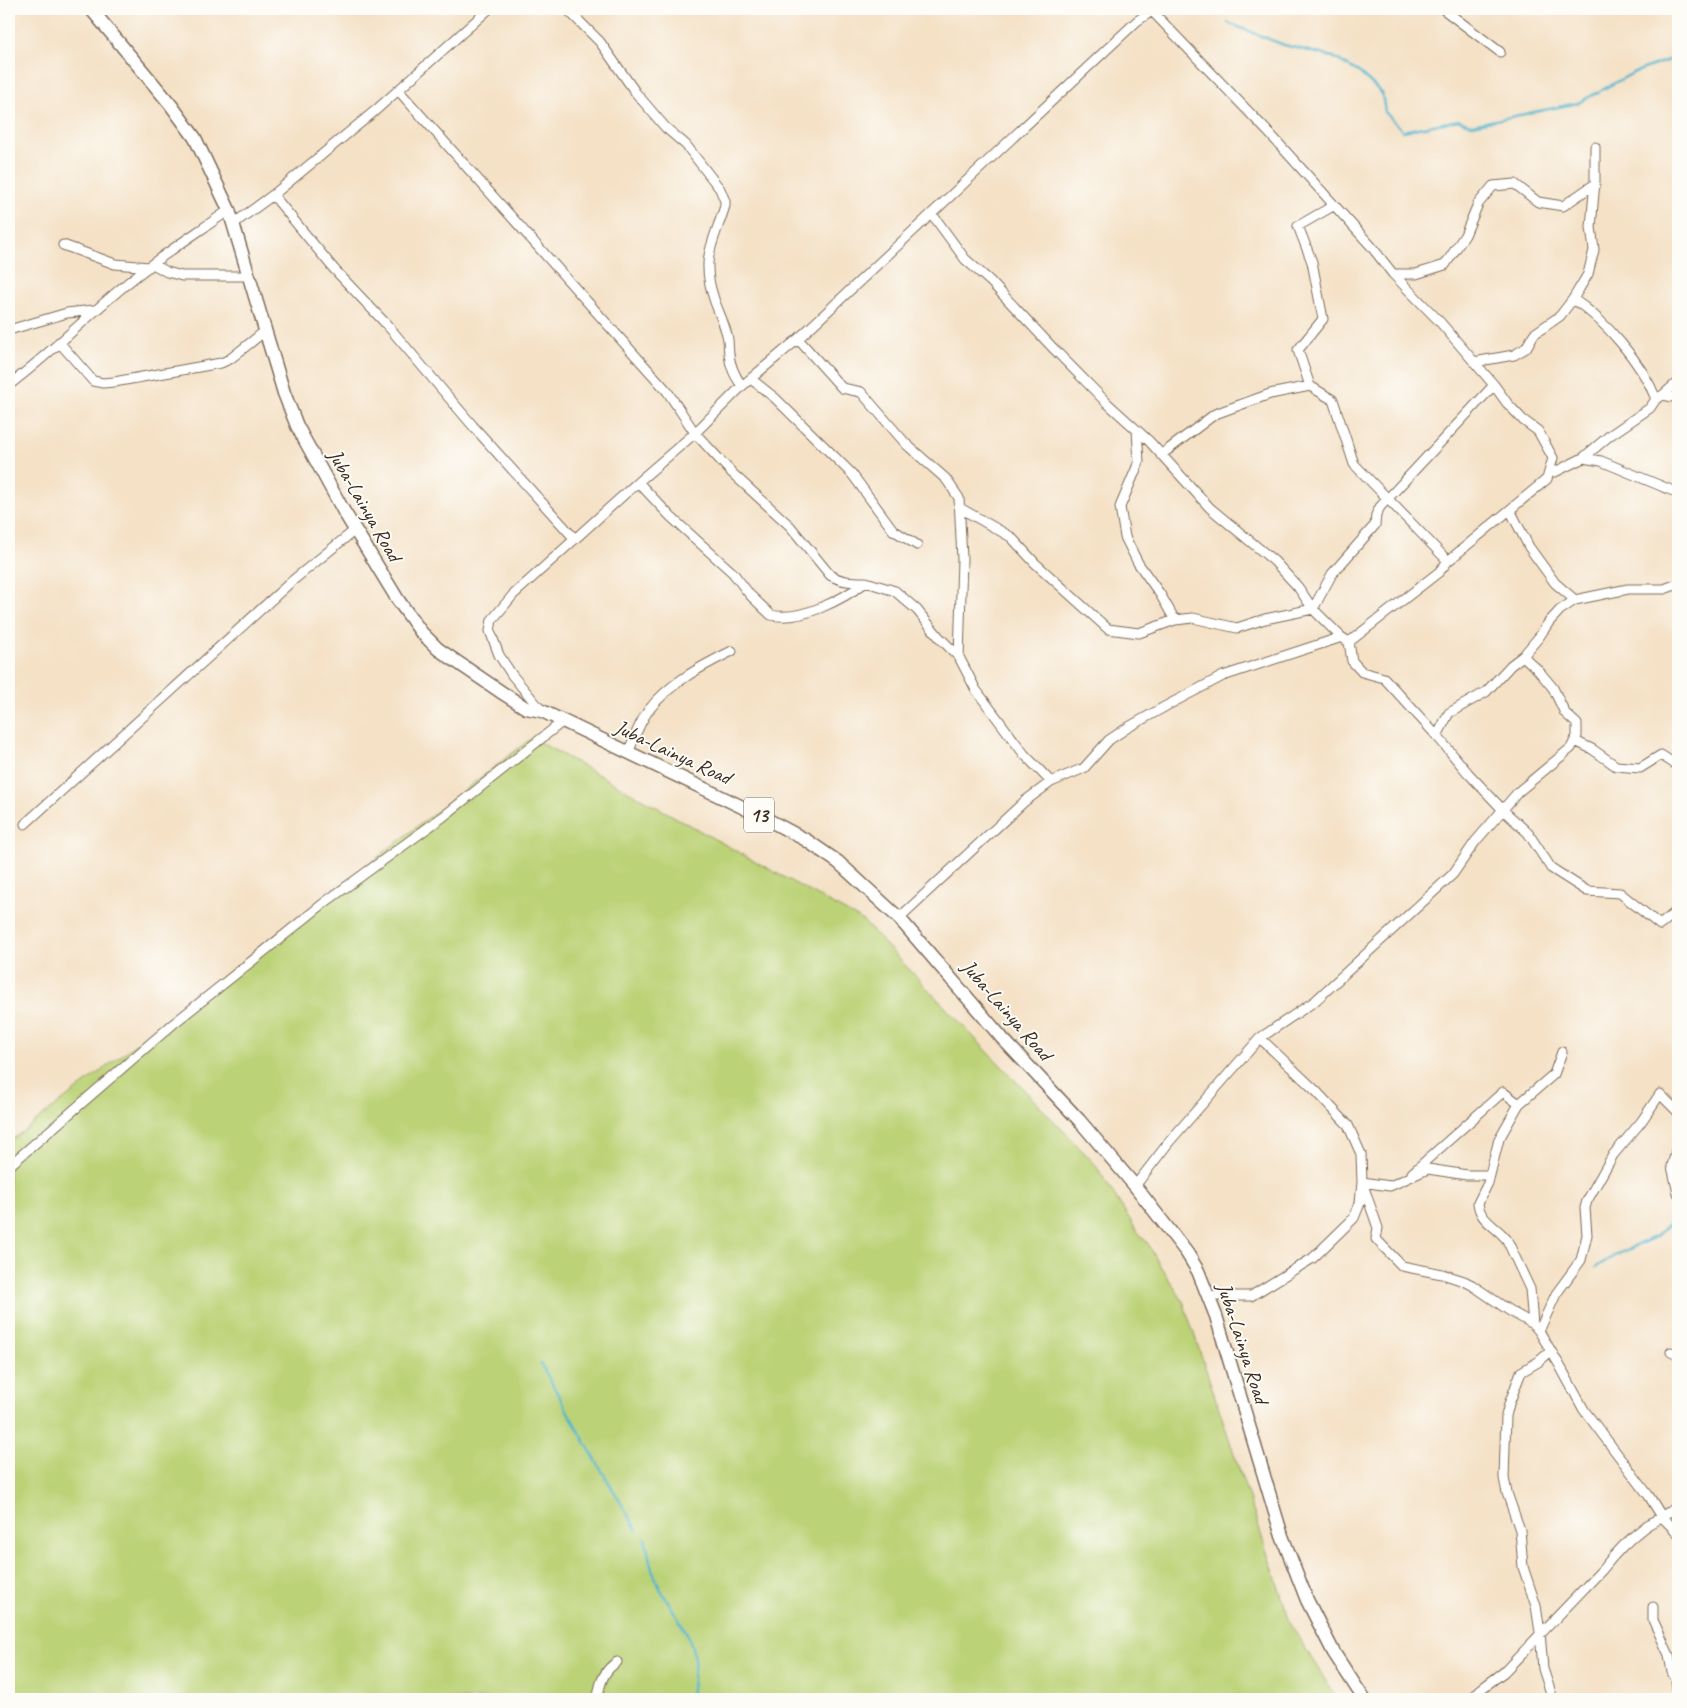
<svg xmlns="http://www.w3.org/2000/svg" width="1687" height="1708" font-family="Caveat,sans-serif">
<rect width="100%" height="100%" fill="#fdfcf7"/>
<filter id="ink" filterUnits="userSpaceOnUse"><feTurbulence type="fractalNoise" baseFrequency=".02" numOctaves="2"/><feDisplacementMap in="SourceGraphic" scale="10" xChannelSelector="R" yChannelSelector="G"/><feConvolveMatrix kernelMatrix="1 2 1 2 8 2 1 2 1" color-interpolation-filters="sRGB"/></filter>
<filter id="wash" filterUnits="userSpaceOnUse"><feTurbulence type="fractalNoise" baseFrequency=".0096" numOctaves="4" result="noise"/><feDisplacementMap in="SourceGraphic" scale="20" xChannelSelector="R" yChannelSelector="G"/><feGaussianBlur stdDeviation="1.12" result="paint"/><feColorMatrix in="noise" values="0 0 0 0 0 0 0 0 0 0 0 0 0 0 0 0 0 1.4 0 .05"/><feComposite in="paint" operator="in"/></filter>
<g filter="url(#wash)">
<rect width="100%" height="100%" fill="#f4e1c6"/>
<path fill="#bbd276" stroke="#7b7e4a" d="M532,738l331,183 232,243 42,67 12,14 10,19 24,37 109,326 45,72h-1328v-557z"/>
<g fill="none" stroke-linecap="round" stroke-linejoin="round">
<path stroke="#4eb4cd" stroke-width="2.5" d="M1228,23l56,22 49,12 27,16 22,20 3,19 18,19 56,-11 13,5 106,-22 55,-30 38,-14 7,-5
M1596,1267l20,-12 41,-19 14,-14v-6l7,-6
M541,1364c31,56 63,111 96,166
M645,1538l7,32 9,20 27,45 7,23 -4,41"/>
</g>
</g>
<g filter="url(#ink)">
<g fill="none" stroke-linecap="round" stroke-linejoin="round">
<g stroke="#7c6a59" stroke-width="11">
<path id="minor" d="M567,9l33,33 36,51 29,34 21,18 34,44 5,12v5c-12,38 -25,52 -11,93 4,12 10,24 13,36 2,6 1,13 2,19 1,13 6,22 13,32
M1443,9l57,43
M398,90l269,301 28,42 37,40 58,53 40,49c11,7 23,7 36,7
M273,195l61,74 54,57 85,100 101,112
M1333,206l-35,20 14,36 11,57 -25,31 12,36 23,14 21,64 94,97
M932,214l33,45 25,22 62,66 54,55 43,39 61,67 64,53 24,26 15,22 28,28 8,5 90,-70 9,-11 99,-82 6,-21 -15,-27 -15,-11 -16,-17 -13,-18 -54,-63 -47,-48 -22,-28 -101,-112 -118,-123
M233,224l40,-29 103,-85 113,-101
M63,245l52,19 34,3
M153,264l14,8 15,4h68
M1393,274h23l29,-9 20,-30 13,-31 15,-18 22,-2 23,18 25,4 32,-22
M1573,299c32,21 69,64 83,100l-6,9 -41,28 -26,22
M9,330l58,-17 27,-3
M798,339l44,49 19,4 45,52 40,35 13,19 3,61 -3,98 17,33 48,64 27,28 -26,19 -126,117
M59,342l34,39 10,2 11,-1 107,-19 9,-4 35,-28
M1474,362l40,-7 12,-7 8,-14 26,-18 13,-17 15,-25 6,-24 -3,-23 4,-46v-34
M751,379l24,19 77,76 41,56 24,15
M9,385c40,-30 76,-67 115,-99 33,-28 70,-51 105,-76
M1663,395l15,-13
M1656,399l7,-4 15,3
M1137,430l2,32 -19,45 5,30 13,26 22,31 15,26
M1161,455l54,-41 55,-20 40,-8
M1550,472h5l28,-14 18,3 77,32
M638,482l33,35 62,56 17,22 21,20c30,7 72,-16 95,-33l29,9 22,19 22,27 20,20
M960,508l51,29 24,26 73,66 31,4 36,-13 18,-2 44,10 28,-9 48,-10 19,-35 43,-49 1,-10 4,-8 114,-122
M1510,510l19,37 26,36 20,17
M1349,642l3,19 10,11 22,6 53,58
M1523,656l-12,9 -25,27 -37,21 -12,23 31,37 35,37 25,23 23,35 36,23 33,2 40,32 18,-15
M542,711l-30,-36 -13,-20 -9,-24 2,-11 21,-25 125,-113 57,-49 47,-47 56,-47 339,-318 18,-12
M1575,741l17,8 24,17 24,2 21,-13 17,11
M628,753c6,-14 11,-30 20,-42 21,-28 54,-45 84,-60
M1051,782l33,-14 25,-28 18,-12 39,-22 57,-30 116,-38
M25,824l267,-243 63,-51
M1260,1038l57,54 31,33 13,29 1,28 16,46 -2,11 26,27 40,8 22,7 8,4 38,26 23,13 6,7 21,35 24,44 65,86 13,21 16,16
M1678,1144l-6,22 6,27
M9,1166l164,-142 69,-55 82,-66 120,-87 118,-94
M1412,1173l91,-81 16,12
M1135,1186l34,-44 91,-104 55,-37 138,-127 22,-32 43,-50 53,-44 6,-12v-12l-12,-11 -12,-25 -15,-18 -15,-14 16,-19 10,-15 11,-12 15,-10 53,-11h36l14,-5
M1208,1296h43l62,-38 41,-40 6,-15 2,-21 28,4 38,-17 39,6h23
M1533,1324l-3,-35 -23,-49c-10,-14 -27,-18 -29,-37l10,-20 11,-44 20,-35 35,-30 8,-22
M1539,1331l17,-37 25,-34 6,-25 -2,-27 2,-7 26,-46 28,-33 19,-28 18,18
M1551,1351l-13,11 -17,10 -12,32 -3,12 -2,62 3,15 13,37 3,37 13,39 4,26 3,37 10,30
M1671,1352l7,3
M1653,1607v13l16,35 3,17 4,8 2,16
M598,1699c1,-15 6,-29 19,-37
M1472,1699l9,-10 23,-17 98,-102c13,-17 27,-31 44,-44 11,-7 23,-12 32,-22"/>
</g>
<g stroke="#7c6a59" stroke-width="15">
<path id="primary" d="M91,9l80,96 24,33 34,72 55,183 13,33 46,84 55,90 23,32 17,17 66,45 22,14 16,3 219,105 45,24 32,22 61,56 103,120 77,82 56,66 52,67 11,18 18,45 66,220 25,64 27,53 30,46"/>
</g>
<use href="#minor" stroke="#fff" stroke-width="9"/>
<use href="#primary" stroke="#fff" stroke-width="12"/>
</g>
</g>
<g text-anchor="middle" stroke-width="4" stroke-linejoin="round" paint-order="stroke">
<rect fill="#fdfcf7" stroke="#75695f" stroke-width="1" x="744" y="797.5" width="30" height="35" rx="4"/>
<g font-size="20" font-weight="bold" fill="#3b2a1e">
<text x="759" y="822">13</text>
</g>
<g font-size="21" fill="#3b2a1e" stroke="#fdfcf7">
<text transform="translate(365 505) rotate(60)" y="7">Juba-Lainya Road</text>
<text transform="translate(673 752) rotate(25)" y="7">Juba-Lainya Road</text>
<text transform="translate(1007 1010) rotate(49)" y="7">Juba-Lainya Road</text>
<text transform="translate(1243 1343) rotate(72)" y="7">Juba-Lainya Road</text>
</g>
</g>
<rect width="1687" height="1708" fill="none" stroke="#fdfcf7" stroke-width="30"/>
</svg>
